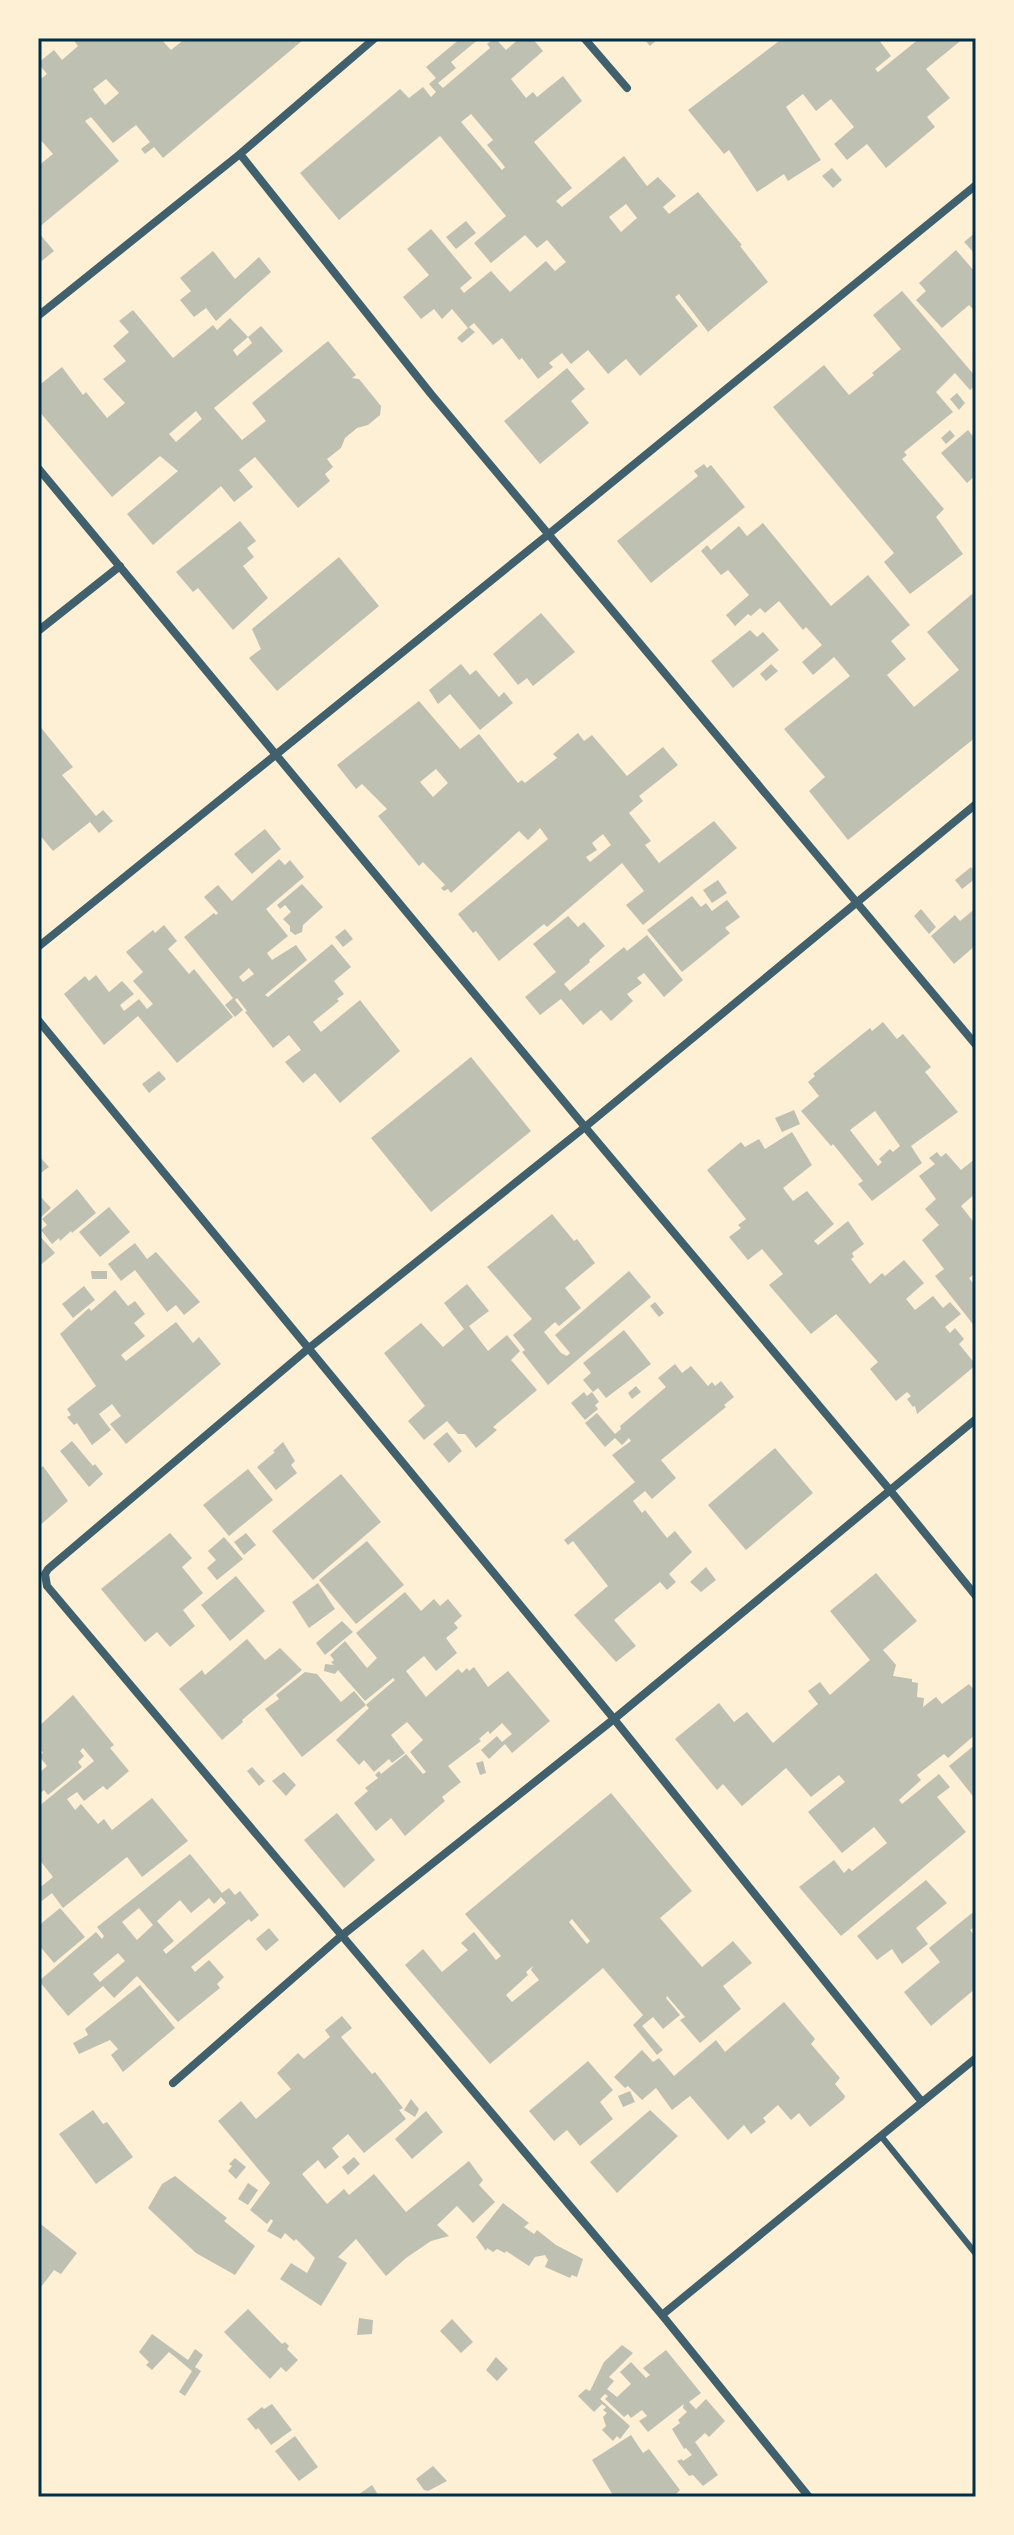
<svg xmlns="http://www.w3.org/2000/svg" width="1014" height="2535" font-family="Karla,sans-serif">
<rect width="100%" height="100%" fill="#fdf0d5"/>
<path fill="#bec0b2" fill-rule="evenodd" d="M72,38h88l11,12 15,-12h116l1,2 -140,118 -9,-11 -9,7 -4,-5 9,-7 -14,-17 -23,18 -22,-26 -6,4 34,40 -81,67v-62l15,-12 -15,-17v-56l9,-7 -9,-11 16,-13 8,10 16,-14zM106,79l13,14 -14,12 -12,-16z
M461,38h19l-29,24 5,6 -18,15 5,5 47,-40 -3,-4 8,-6 11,12 14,-12h12l11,13 -32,28 15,19 7,-6 4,5 26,-21 19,25 -48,41 38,46 -16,13 6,6 62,-51 23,30 11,-9 18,19 -13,11 6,7 29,-22 44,53 -2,1 28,36 -60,50 -29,-38 -4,3 23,29 -58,50 -14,-17 -18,15 -20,-24 -17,14 -9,-11 -13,10 4,4 -15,12 -16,-21 -3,2 -17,-22 -9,7 -19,-22 -5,4 6,5 -13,11 -5,-5 11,-10 -16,-19 -10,10 -8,-10 -13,10 -18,-22 26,-22 -22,-26 24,-20 41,49 -12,10 4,5 27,-22 19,21 36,-31 9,10 11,-9 -19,-22 -10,8 -12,-13 -34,28 -17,-20 32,-27 -66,-80 -101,84 -39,-47 100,-84 9,9 14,-11 8,10 5,-5 -7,-8 7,-6 -10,-11zM471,114l22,26 -6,5 18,22 -3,3 -41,-48zM626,204l11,14 -16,14 -12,-15z
M643,38h16l-9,8z
M783,38h98l-2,2 12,16 -16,13 3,3 42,-34h44l-38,31 24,29 -23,19 8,10 -49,41 -19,-24 -20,16 -13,-16 20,-17 -23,-28 -15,12 -13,-17 -17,13 35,53 -33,21 -4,-7 -27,18 -28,-42 -5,4 -36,-44z
M832,168l10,12 -9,8 -11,-12z
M466,221l10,12 -20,16 -10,-12z
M38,232l16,19 -16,13z
M976,232v23l-12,-13z
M956,250l20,23v39l-7,-7 -27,23 -26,-28 10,-9 -7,-8z
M213,251l22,28 24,-22 12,15 -55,49 -10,-13 -12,9 -14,-17 11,-9 -11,-13z
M902,291l74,86v8l-6,5 -15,-17 -19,19 17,20 -49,40 3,3 -5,4 42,50 -8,8 27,37 -53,40 -26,-32 10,-9 -121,-146 51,-42 25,30 25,-20 -2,-2 29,-24 -28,-34z
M133,310l40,48 40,-33 4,5 13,-12 18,19 13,-11 22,25 -69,57 28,32 24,-19 -14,-18 76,-62 28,34 -4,3 7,1 22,27 -1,9 -12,10 -11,3 -12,10 -4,10 -14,11 6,8 -8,7 5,7 -32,27 -43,-51 -16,13 14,17 -19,15 -13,-16 -68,59 -26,-31 51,-43 -18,-15 -48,41 -74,-87v-24l24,-19 21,28 3,-3 21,26 18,-15 -22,-24 23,-18 -13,-15 16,-14 -10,-11zM248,337l4,6 -15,13 -4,-6zM196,411l6,8 -26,23 -7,-8z
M567,368l18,21 -14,12 18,22 -49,41 -36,-43z
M957,393l8,10 -6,7 -9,-11z
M950,430l5,6 -9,8 -5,-6z
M968,430l8,10v35l-9,8 -26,-30z
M704,464l3,4 4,-3 34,42 -94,76 -34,-42 81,-65 -4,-5z
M240,521l16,20 -9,7 7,9 -11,9 25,32 -35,32 -35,-42 -5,4 -17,-20z
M763,523l68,83 37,-31 42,50 -19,16 15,18 -19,16 27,32 45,-37 -32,-38 45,-38 4,5v138l-128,103 -39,-49 16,-14 -41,-48 66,-53 -16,-19 -21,18 -11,-13 20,-17 -16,-18 -3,3 -24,-29 -14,12 -5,-5 -9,8 -3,-2 -13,12 -9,-11 23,-20 -21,-25 -7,5 -20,-24 6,-6 4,5 28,-24 8,10z
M339,557l40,49 -102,85 -28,-33 12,-9 -9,-20z
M541,613l34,39 -42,34 -6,-8 -9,7 -25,-31z
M750,630l7,7 6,-5 16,18 -46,38 -22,-27z
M461,664l9,11 6,-5 23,27 5,-5 9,11 -33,27 -30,-36 -12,10 -9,-14z
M771,664l7,7 -12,10 -6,-7z
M419,701l41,48 19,-15 39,49 4,-3 3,3 32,-25 -4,-4 25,-21 6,8 8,-6 35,41 36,-29 15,18 -39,31 4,5 -14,12 22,28 -6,4 14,18 55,-42 23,27 -94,77 -17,-20 18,-14 -22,-28 -75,64 -3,-3 -45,37 -23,-30 -3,2 -15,-19 90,-75 -8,-11 -12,12 -9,-9 -68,62 -3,-4 -4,2 -3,-3 4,-3 -22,-23 -4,4 -41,-50 9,-7 -25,-25 -6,5 -19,-24zM436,769l12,14 -15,14 -13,-15zM603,834l8,11 -21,17 -4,-5 11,-7 -5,-7z
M38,724l35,43 -11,8 34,41 7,-6 10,11 -14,12 -9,-11 -37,29 -15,-18z
M265,829l16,20 -29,25 -18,-20z
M279,859l6,6 5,-5 14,17 -38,32 22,27 -21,17 5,7 24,-15 11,15 -42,35 3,2 64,-53 19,23 -17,14 10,13 -7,5 2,2 -26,21 8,10 39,-32 40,51 -60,52 -25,-30 -12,10 -18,-21 16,-12 -12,-15 -16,13 -28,-36 2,-1 -10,-13 -2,2 8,10 -8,7 -10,-12 8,-7 -49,-61 30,-24 2,2 2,-2 -14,-16 14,-12 14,16zM249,968l5,6 -11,8 -4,-5z
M971,867l5,6v5l-14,11 -7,-9z
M718,880l9,13 -15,10 -9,-13z
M302,884l21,23 -20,18 -1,7 -7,3 -5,-4v-5l-7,-7 8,-7 -6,-7 -5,4 -3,-4z
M692,896l9,11 5,-4 6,8 15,-11 13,17 -15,11 5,5 -48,39 -35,-42z
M976,908v37l-22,19 -23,-28 24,-21 5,6z
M921,909l15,18 -7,7 -15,-18z
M568,916l10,11 6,-5 21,24 -16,14 1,2 -26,22 6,7 54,-44 3,4 20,-16 36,45 -19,17 -20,-24 -7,5 5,5 -15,11 6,7 -22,20 -10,-11 -18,15 -22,-26 -21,16 -15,-18 31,-25 -23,-28z
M164,925l13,16 -9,8 21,25 5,-5 39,48 -56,46 -39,-47 -34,29 -40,-51 21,-18 4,5 7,-6 13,17 13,-11 12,13 -14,11 4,6 15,-12 8,10 6,-5 -20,-23 10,-9 -17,-20 27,-22 2,3z
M345,929l8,10 -10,8 -8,-10z
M883,1022l14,17 6,-5 28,33 -6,5 33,40 -47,34 11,17 -50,38 -14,-17 5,-3 -30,-37 -2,2 -30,-35 18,-15 -11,-14 7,-6 -2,-2 57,-46 2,3zM875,1111l25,35 -7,6 -3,-3 -11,10 3,3 -4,4 -28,-36z
M471,1057l60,74 -100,81 -60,-74z
M159,1071l7,8 -17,14 -7,-9z
M794,1110l6,14 -18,8 -7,-14z
M792,1132l20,33 -29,23 10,13 14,-10 27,33 -20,17 4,4 30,-24 16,23 -12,9 2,4 -3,2 19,25 12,-11 3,3 19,-16 20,23 -18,16 9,11 18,-14 10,12 7,-6 11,12 -16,13 5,6 5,-5 9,11 -5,5 17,21 -59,49 -2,-8 -2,1 -6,-8 4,-3 -4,-4 -11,9 -26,-32 8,-7 -42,-48 -25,20 -42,-49 14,-11 -21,-25 -14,11 -19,-23 12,-9 -3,-3 8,-6 -39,-49 34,-28 4,5 14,-8 6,10z
M937,1152l4,5 5,-4 15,17 15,-12v35l-15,13 15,19v48l-7,5 4,5 3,-3v48l-41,-52 9,-7 -22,-29 17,-15 -14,-16 11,-10 -17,-23 16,-12 -6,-6z
M38,1155l11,12 -11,8z
M77,1189l19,24 -24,20 -1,-2 -11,10 -1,-3 -7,6 -11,-14 6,-5 -5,-6z
M38,1194l13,14 -13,12z
M109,1207l21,25 -30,25 -21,-25z
M552,1214l22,27 3,-2 18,24 -30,25 16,20 -22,18 -4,-4 -11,10 17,21 6,3 3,-3 -15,-18 74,-64 22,26 -103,88 -26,-33 3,-2 -12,-15 19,-16 -45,-52z
M38,1234l17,19 -17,14z
M135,1243l12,16 9,-7 44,50 -16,13 -8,-10 -9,7 -32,-42 -14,11 -13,-17z
M91,1271h16v8h-15z
M467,1284l22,27 -20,15 19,25 19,-16 13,16 -9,9 26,30 -44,37 4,3 -21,18 -11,-14h-7l-11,-13 -23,19 -16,-19 17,-15 -41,-53 37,-30 22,24 21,-18 -20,-26z
M84,1286l11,14 -22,18 -11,-14z
M115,1290l13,16 7,-5 10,13 -11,9 11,13 -24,19 5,6 50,-39 17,21 6,-6 22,27 -95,80 -16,-20 11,-8 -9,-12 -13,10 12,16 -19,15 -15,-22 -3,2 -7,-8 4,-2 -4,-6 29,-23 -36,-52 29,-26 2,3z
M655,1302l9,11 -5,4 -9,-11z
M624,1330l27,34 -45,34 -8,-10 -5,4 -10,-12 8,-7 -8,-10z
M675,1364l7,9 9,-7 17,20 4,-4 3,4 6,-5 13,16 -10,8 2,2 -65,53 15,18 -24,21 -7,-8 -12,10 9,12 3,-3 22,28 8,-7 17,21 -23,22 7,8 -9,8 -7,-8 -46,38 22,26 -20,16 -42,-47 34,-29 -35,-45 -5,4 -4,-5 71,-58 -23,-27 19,-14 -2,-3 -7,7 -7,-7 -10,9 -20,-24 12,-10 18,21 6,-5 -1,-3 46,-39 -8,-9z
M636,1386l5,6 -9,7 -4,-6z
M584,1392l3,4 5,-4 7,10 -4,3 3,4 -13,11 -14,-17z
M447,1432l15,19 -13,12 -16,-19z
M72,1441l21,25 2,-2 8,10 -14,13 -29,-36z
M283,1442l12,19 -4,4 6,8 -21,17 -19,-23 18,-15 -2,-1z
M775,1448l38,45 -67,57 -38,-45z
M43,1466l25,35 -30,26v-57z
M248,1469l25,31 -44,36 -26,-31z
M341,1474l40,48 -68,58 -41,-49z
M170,1533l22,25 -10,9 21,26 -20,17 12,16 -25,21 -13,-15 -12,10 -44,-53z
M246,1533l10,12 -12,10 -10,-13z
M224,1537l19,22 -26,21 -10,-12 9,-8 -8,-9z
M367,1541l37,44 -48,39 -37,-44z
M706,1567l10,13 -15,12 -11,-10z
M876,1573l41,48 -34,29 13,15 -3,11 19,3v3l6,1 -1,14 7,1 -1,9 13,-10 6,7 27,-20 7,8v42l-28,24 -4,-4 -27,21 4,5 -22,20 3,4 37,-30 11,13 -13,10 29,35 -125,104 -42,-49 35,-27 10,13 5,-5 3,3 35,-28 -13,-16 -32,26 -34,-41 37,-30 -6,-7 -28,22 -25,-29 -44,38 -19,-22 -6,6 -42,-51 44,-36 15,19 13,-10 26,31 45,-39 -10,-13 12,-9 10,13 40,-35 -40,-49z
M236,1576l29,35 -35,30 -29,-36z
M318,1583l17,26 -26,19 -17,-26z
M405,1592l16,19 13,-12 6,7 8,-7 14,17 -8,7 4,5 -12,10 11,15 -21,18 -12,-15 -18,15 20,26 32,-28 4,4 5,-5 2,3 5,-4 14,20 20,-16 42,50 -38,32 -7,-9 -16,15 -8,-9 16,-14 5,6 10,-8 -10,-11 -12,11 -2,-3 -9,8 2,2 -33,25 13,16 -19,15 3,4 -40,35 -14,-18 -15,13 -22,-28 14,-12 -3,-3 13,-10 -3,-3 4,-4 2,3 25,-20 17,20 3,-2 -16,-20 13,-12 -16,-18 -16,13 14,18 -13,10 -3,-4 -15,13 -10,-12 -5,5 -23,-25 33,-32 -3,-3 -64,52 -37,-48 14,-10 -3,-4 29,-23 12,2 24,28 13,-11 12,14 2,-2 27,-23 -2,-2 -28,23 -27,-31 -3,4 -11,-3 1,-7 9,1 -3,-3 3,-2 -4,-5 15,-14 22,27 10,-10 -21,-25z
M342,1621l11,11 -28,23 -9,-12z
M247,1639l18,21 15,-12 22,22 -60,50 1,2 -21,18 -43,-51 23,-19 3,5z
M73,1695l41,50 -4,3 19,23 -22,19 -4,-4 -19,15 -7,-9 -10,7 8,11 6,-6 17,20 6,-5 8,11 40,-32 36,43 -46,36 -15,-20 -64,51 -11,-15 -14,11v-15l15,-12 -15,-19v-51l56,-46 -11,-13 -3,3 4,5 -6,6 4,5 -34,28 -4,-5 -6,5v-21l9,-8 -8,-10 4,-3 -5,-7v-19z
M976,1744v56l-27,-34z
M483,1761l3,12 -6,2 -4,-12z
M252,1767l13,14 -6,5 -12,-15z
M284,1772l12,13 -10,11 -14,-15z
M611,1793l81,98 -32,27 42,49 31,-26 19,22 -29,23 18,23 -41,34 -20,-23 5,-3 -18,-21 -1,2 14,17 -17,14 -10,-12 -11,9 21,24 -6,5 -24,-30 10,-10 -40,-47 -113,96 -85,-99 18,-16 19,23 26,-22 -7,-7 13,-11 22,28 5,-4 -36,-42zM572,1919l18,22 -3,3 -18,-22zM533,1966l-2,4 8,10 -27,22 -6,-7 22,-20 -2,-3z
M337,1813l38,47 -31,28 -40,-48z
M190,1854l32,39 7,-5 6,7 5,-4 19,24 -8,7 -2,-3 -58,48 4,5 14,-12 15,17 -7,7 3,4 -42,34 -41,-46 -23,22 -11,-12 -35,30 -29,-35 57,-49 6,7 2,-3 -7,-9zM221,1897l5,6 -60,51 -3,-4 11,-9 -17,-20 23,-21 11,13 18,-15 5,6zM139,1908l14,17 -16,15 -15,-18zM118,1953l7,8 -25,21 -7,-8z
M926,1880l21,23 -31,25 12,16 -26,20 -10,-15 -15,11 -20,-24z
M60,1908l25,29 -31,26 -16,-19v-18z
M972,1913l4,5v8l-6,4 6,7v51l-45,38 -27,-34 36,-30 -11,-14z
M269,1928l10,12 -13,11 -10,-12z
M140,1985l35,43 -52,44 -12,-17 7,-6 -8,-9 -31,14 -6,-11 15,-8 -3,-6z
M784,2002l31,37 -4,5 29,34 -5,6 10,12 -1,3 -34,28 -11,-14 -8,7 -13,-15 -15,13 3,4 -15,12 -7,-9 -16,15 -38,-44 -18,14 -16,-22 -14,12 -14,-14 -3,2 -11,-11 28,-27 11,12 6,-4 15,18 42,-36 9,12z
M342,2016l10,12 -11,9 31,37 3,-2 28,36 -4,2 7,9 -42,34 -16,-19 -16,14 7,9 -14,12 -7,-9 -16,14 25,30 17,-15 5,6 25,-21 32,38 63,-51 14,19 -4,5 16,17 -22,21 -16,-17 -20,19 12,11 -18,5 -25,17 -20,18 -30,-37 -18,18 9,6 -26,43 -41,-27 11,-16 16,10 8,-15 -19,-19 -2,2 -9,-8 -4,6 -14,-8 6,-10 -2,-2 -4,5 -17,-14 20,-27 -52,-62 23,-20 15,18 35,-30 -14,-16 21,-20 6,6 26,-22 -5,-7z
M588,2061l25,29 -13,12 13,17 -33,27 -13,-16 -13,11 -25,-30z
M630,2091l5,11 -12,5 -5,-11z
M411,2099l8,10 -4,8 -11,-7z
M93,2110l10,14 4,-2 26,35 -37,27 -37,-50z
M650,2110l28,26 -61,57 -27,-31z
M426,2111l17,21 -31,27 -17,-20z
M354,2157l6,7 -12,11 -6,-8z
M235,2158l11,9 -10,12 -8,-8 4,-5 -3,-2z
M175,2176l52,42 -3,3 31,25 -20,29 -39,-22 -48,-45 14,-24z
M248,2183l10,7 -10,15 -10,-6z
M503,2203l26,20 -5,4 10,7 3,-4 19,15 27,14 -6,18 -5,-2 -2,3 -25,-11 3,-7 -3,-5 -10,2 -6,9 -23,-15 -1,2 -8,-4 -4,3 -6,-4 -1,3 -10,-14z
M38,2222l39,31 -16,21 -7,-4 -13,17 -3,-3z
M248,2309l34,35 3,-2 4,4 -2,3 11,11 -12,12 -5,-5 -11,12 -46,-47z
M359,2318l14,2 -1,14 -15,1z
M452,2319l21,23 -12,11 -21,-22z
M152,2334l36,26 7,-11 8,6 -8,12 6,4 -16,25 -6,-4 13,-21 -23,-19 -17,18 -6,-5 3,-3 -10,-10z
M622,2345l11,8 -24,24 5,4 -7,8 10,8 14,-13 -11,-12 11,-10 15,16 4,-3 -7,-7 23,-18 35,43 -12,9 7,7 10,-10 19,22 -16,16 -4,-4 -10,9 23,33 -15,11 -10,-11 -4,1 -12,-15 5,-2 1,2 9,-6 -6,-7 -2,1 -12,-20 8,-6 -2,-3 9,-8 -4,-4 1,-4 -36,28 -9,-11 8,-5 -5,-6 -11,8 -3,-4 -4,3 -19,-18 3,-3 -3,-2 -5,5 30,27 -10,13 -3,-3 -4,5 -11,-11 4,-4 -3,-9 4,-4 -4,-3 3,-3 -4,-3 -8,8 -16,-16 8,-7 4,2 14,-29z
M496,2357l12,12 -11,12 -11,-11z
M272,2404l20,26 -21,15 -13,-17 -2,2 -9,-11 15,-12 2,2z
M631,2435l12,18 6,-4 31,41 -7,7h-59l-22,-37z
M295,2436l23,31 -19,14 -24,-30z
M433,2466l14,15 -19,10 -4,-1 -8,-11z
M372,2485l5,8 -3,4h-19z"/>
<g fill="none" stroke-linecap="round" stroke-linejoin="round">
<path stroke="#3f606c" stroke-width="6" d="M881,2136l95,118"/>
<path stroke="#3f606c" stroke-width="8" d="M584,38l43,50
M240,154l191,240 545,651
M38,316l202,-162 135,-116
M38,468l547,659 304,362 87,107
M38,631l82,-65
M38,947l512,-414 426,-348
M38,1020l576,699 308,383
M173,2083l167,-146 274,-218 362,-300
M662,2315l314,-257
M809,2497l-147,-182 -615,-729 -2,-12 3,-5 261,-221 276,-221 391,-323"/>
</g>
<rect width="1014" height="2535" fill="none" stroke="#fdf0d5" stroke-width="80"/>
<rect x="40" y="40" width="934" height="2455" fill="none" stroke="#003049" stroke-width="3"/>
</svg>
